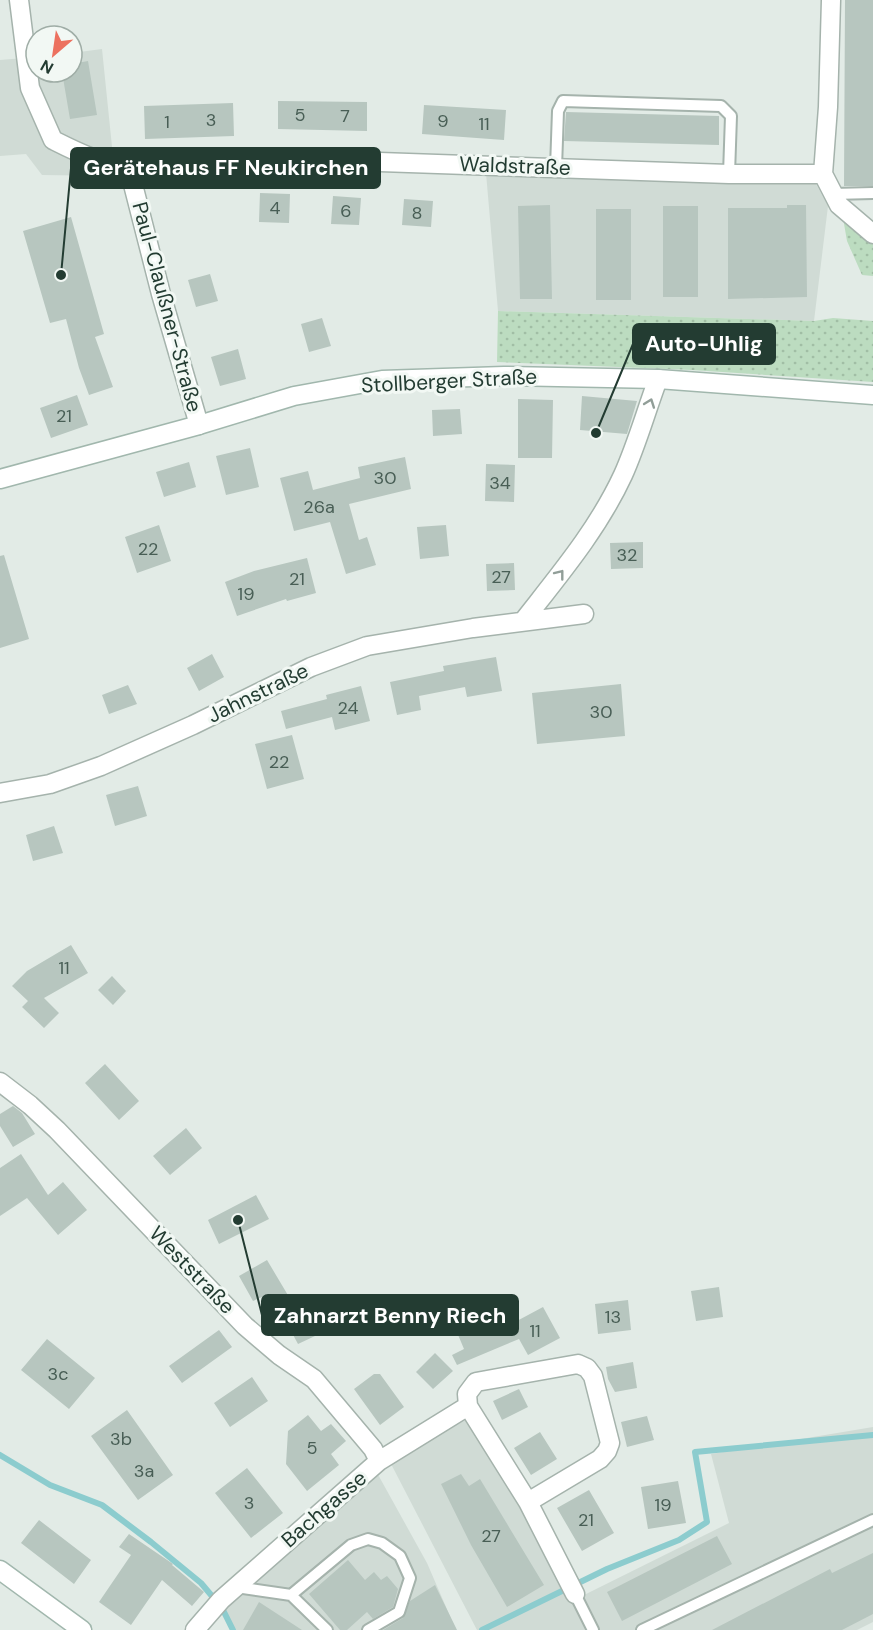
<svg xmlns="http://www.w3.org/2000/svg" width="873" height="1630" font-family="'DM Sans',sans-serif">
<defs>
<pattern id="grass-dots" width="8" height="8" patternUnits="userSpaceOnUse" patternTransform="scale(1.5)"><rect width="8" height="8" fill="#bcdcc0"/><path d="M2 2h.1M6 6h.1" fill="none" stroke="#a1bea5" stroke-width="1.8" stroke-linecap="round"/></pattern>
</defs>
<rect width="100%" height="100%" fill="#e2ebe6"/>
<path fill="#d0dbd5" d="M102,49l13,127 -73,-1 -16,-21 -26,2v-96l36,-3v15h36v-19z
M486,173l330,11 12,22 -14,115 -316,-10z
M466,1420l110,179 153,-76 -18,-69 162,-27v195l-16,8h-380l-88,-170z
M376,1471l51,92 29,67h-220l-14,-22z"/>
<path fill="url(#grass-dots)" d="M843,218l30,22v36l-11,-1 -15,-34z
M498,311l316,10 19,-3 40,3v61l-181,-12 -195,-8z"/>
<g fill="none" stroke-linecap="round" stroke-linejoin="round">
<path stroke="#8cccce" stroke-width="6" d="M0,1455l50,30 52,20 49,37 50,41 21,25 11,22
M482,1630l125,-61 72,-29 28,-18 -12,-70 178,-17"/>
</g>
<path fill="#b7c6bf" d="M845,0h28v186h-29z
M88,61l9,54 -27,4 -8,-47h10v-8z
M278,101l89,1v29l-89,-2z
M233,103l1,33 -89,3 -1,-33z
M424,105l82,5 -2,30 -82,-6z
M566,112l153,4v29l-155,-4z
M260,193l30,1 -1,29 -30,-1z
M333,196l28,2 -2,27 -28,-1z
M404,199l29,2 -2,26 -29,-2z
M550,205l2,94h-32l-2,-93z
M787,205h19l1,92 -79,2v-91h59z
M663,206h35v91h-35z
M596,209h35v91h-35z
M71,217l33,117 -9,3 18,50 -24,8 -10,-27 -13,-49 -16,4 -27,-92z
M210,274l8,27 -22,6 -8,-27z
M322,318l9,28 -22,6 -8,-28z
M238,349l8,30 -26,7 -9,-29z
M77,395l11,30 -37,13 -11,-30z
M582,396l55,5 -10,33 -47,-4z
M518,399l35,1 -1,58h-34z
M460,409l2,25 -29,2 -1,-26z
M250,448l9,39 -33,8 -10,-39z
M405,457l6,32 -62,15 10,36 8,-3 9,28 -30,9 -16,-52 -36,9 -14,-53 28,-7 5,19 47,-12 -2,-11z
M189,462l7,25 -32,10 -8,-25z
M486,464l29,1 -1,37 -29,-1z
M159,525l12,36 -34,12 -12,-36z
M446,525l3,31 -29,3 -3,-32z
M643,542v26l-32,1 -1,-26z
M4,555l25,84 -29,9v-92z
M307,558l9,35 -29,8 -1,-2 -49,17 -12,-34 29,-11z
M514,563l1,27 -28,1 -1,-27z
M212,654l12,23 -25,14 -12,-23z
M496,657l6,34 -35,6 -2,-10 -46,9 2,14 -24,5 -7,-33 54,-11 -1,-5z
M621,684l4,52 -88,8 -5,-51z
M128,685l9,19 -28,10 -7,-19z
M361,686l9,35 -35,9 -3,-13 -46,12 -5,-18 46,-12 -1,-4z
M292,735l12,44 -37,10 -12,-45z
M138,786l9,30 -32,10 -9,-31z
M54,826l9,27 -30,8 -7,-26z
M71,945l17,28 -44,25 15,15 -15,15 -22,-21 6,-6 -16,-15 15,-15z
M112,976l14,15 -13,14 -15,-15z
M105,1064l34,37 -20,19 -34,-37z
M13,1106l9,7 13,21 -22,13 -13,-21v-12z
M186,1128l16,20 -32,27 -17,-19z
M21,1154l27,41 15,-13 24,28 -29,25 -31,-37 -27,18v-48z
M256,1195l13,24 -50,25 -11,-24z
M267,1260l25,42 5,-3 18,37 -17,8 -7,-13 -11,5 -18,-39 -9,4 -14,-25z
M719,1287l4,30 -27,4 -5,-30z
M628,1300l3,30 -33,4 -3,-30z
M543,1307l17,31 -32,17 -9,-16 -62,26 -5,-10 12,-6 -8,-19 26,-11 7,17z
M219,1330l13,17 -50,36 -13,-17z
M47,1339l48,39 -26,31 -48,-39z
M435,1353l18,18 -20,18 -17,-17z
M633,1362l4,26 -22,4 -7,-13 -2,-12z
M374,1374h6l24,33 -24,18 -26,-36z
M252,1377l16,24 -38,26 -16,-24z
M519,1389l9,18 -26,13 -9,-19z
M127,1410l46,65 -35,25 -47,-64z
M308,1415l13,16 10,-7 15,17 -15,13 8,11 -32,26 -21,-27 2,-33z
M647,1416l7,24 -27,7 -6,-25z
M540,1432l17,27 -26,16 -17,-27z
M247,1468l36,45 -32,25 -36,-45z
M461,1474l8,12 11,-7 64,106 -37,22 -36,-62 -30,-61z
M678,1481l8,42 -38,6 -7,-42z
M589,1490l25,43 -32,18 -25,-43z
M39,1520l52,40 -17,24 -53,-41z
M129,1534l44,30 -1,1 32,27 -12,14 -30,-26 -31,45 -32,-23 32,-47 -12,-8z
M717,1536l15,28 -110,57 -15,-29z
M873,1553v61l-31,16h-130l118,-61 2,4z
M348,1560l17,20 9,-8 7,8 6,-4 11,13 -5,18 -20,12 -6,-7 -20,18h-7l-31,-36z
M435,1585l22,45h-74l20,-12 7,-17z
M259,1602l43,28h-59z"/>
<g fill="none" stroke-linecap="round" stroke-linejoin="round">
<g stroke="#a5b3ac" stroke-width="14">
<path id="lane" d="M556,168l2,-57 5,-10 158,5 10,10 -2,58
M833,194l40,-1
M236,1587l55,8 36,35
M575,1594l18,36
M291,1595l60,-50 17,-6 14,4 18,13 10,22 -11,34 -31,18
M642,1630l231,-110"/>
</g>
<g stroke="#a5b3ac" stroke-width="21">
<path id="street" d="M19,0l11,88 23,52c26,13 45,23 75,25l33,129 38,131
M128,165l136,-7 465,16h94l16,31 34,29
M823,174l5,-67 3,-107
M524,620c36,-46 74,-91 99,-145 14,-31 23,-64 35,-96
M0,793l50,-9 51,-18 92,-41 118,-58 56,-21 106,-18 111,-14
M0,1082l30,23 27,25 188,196 34,29 35,24 59,70 6,12
M468,1406l-1,-12 9,-12 102,-18 9,4 6,8 17,67 -3,8 -7,8 -72,43
M195,1630l26,-30 158,-139 89,-55 60,96 47,92"/>
</g>
<g stroke="#a1b7ad" stroke-width="21">
<path id="secondary" d="M0,479l199,-54 95,-29 88,-16 122,-4 154,3 215,16
M0,1570l82,60"/>
</g>
<use href="#lane" stroke="#fff" stroke-width="10"/>
<use href="#street" stroke="#fff" stroke-width="18"/>
<use href="#secondary" stroke="#fff" stroke-width="18"/>
</g>
<defs><path id="oneway-chevron" d="M-2-3.5L2.5 0L-2 3.5" fill="none" stroke-width="1.6" stroke-linecap="round" stroke-linejoin="round" transform="scale(1.5)"/></defs>
<g stroke="#919e98">
<use href="#oneway-chevron" transform="translate(650 403) rotate(-70)"/>
<use href="#oneway-chevron" transform="translate(560 574) rotate(-52)"/>
</g>
<g text-anchor="middle" stroke-width="6" stroke-linejoin="round" paint-order="stroke">
<g font-size="18" fill="#485e55">
<text x="300" y="121">5</text>
<text x="345" y="122">7</text>
<text x="211" y="126">3</text>
<text x="443" y="127">9</text>
<text x="167" y="128">1</text>
<text x="484" y="130">11</text>
<text x="275" y="214">4</text>
<text x="346" y="217">6</text>
<text x="417" y="219">8</text>
<text x="64" y="422">21</text>
<text x="385" y="484">30</text>
<text x="500" y="489">34</text>
<text x="319" y="513">26a</text>
<text x="148" y="555">22</text>
<text x="627" y="561">32</text>
<text x="501" y="583">27</text>
<text x="297" y="585">21</text>
<text x="246" y="600">19</text>
<text x="348" y="714">24</text>
<text x="601" y="718">30</text>
<text x="279" y="768">22</text>
<text x="64" y="974">11</text>
<text x="613" y="1323">13</text>
<text x="535" y="1337">11</text>
<text x="58" y="1380">3c</text>
<text x="121" y="1445">3b</text>
<text x="312" y="1454">5</text>
<text x="144" y="1477">3a</text>
<text x="249" y="1509">3</text>
<text x="663" y="1511">19</text>
<text x="586" y="1526">21</text>
<text x="491" y="1542">27</text>
</g>
<g font-size="21" fill="#233c32" stroke="#f2f8f4">
<text transform="translate(515 166) rotate(2)" y="7">Waldstraße</text>
<text transform="translate(167 307) rotate(75)" y="7">Paul-Claußner-Straße</text>
<text transform="translate(449 381) rotate(-3)" y="7">Stollberger Straße</text>
<text transform="translate(258 693) rotate(-26)" y="7">Jahnstraße</text>
<text transform="translate(192 1270) rotate(46)" y="7">Weststraße</text>
<text transform="translate(324 1509) rotate(-41)" y="7">Bachgasse</text>
</g>
</g>
<path fill="none" stroke="#233c32" stroke-width="2" d="M61 275L71 168M596 433L633 344M238 1220L262 1315"/>
<g fill="#233c32" stroke="#f2f8f4" stroke-width="2">
<circle cx="61" cy="275" r="6"/>
<circle cx="596" cy="433" r="6"/>
<circle cx="238" cy="1220" r="6"/>
</g>
<g fill="#233c32" stroke="#233c32" stroke-width="2">
<rect x="71" y="148" width="309" height="40" rx="6"/>
<rect x="633" y="324" width="142" height="40" rx="6"/>
<rect x="262" y="1295" width="256" height="40" rx="6"/>
</g>
<g font-size="22" text-anchor="middle" font-weight="bold" fill="#fff">
<text x="226" y="175">Gerätehaus FF Neukirchen</text>
<text x="704" y="351">Auto-Uhlig</text>
<text x="390" y="1323">Zahnarzt Benny Riech</text>
</g>
<g transform="translate(54 54) rotate(209)"><circle r="28" fill="#f2f8f4" stroke="#9fada6" stroke-width="1.5"/>
<path d="M0-4.5L10 22L0 15L-10 22Z" fill="#ec715f"/>
<text y="-9" font-size="16" font-weight="bold" text-anchor="middle" fill="#233c32">N</text>
</g>
</svg>
